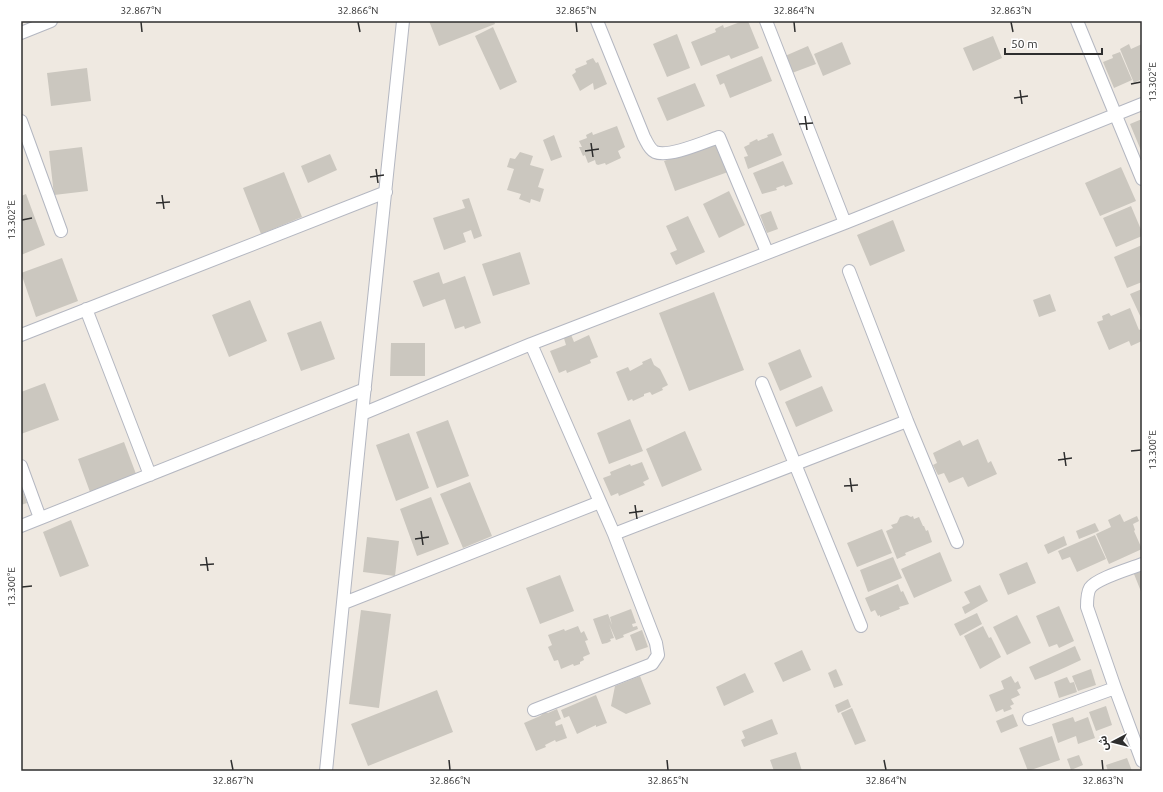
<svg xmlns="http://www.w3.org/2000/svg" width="1163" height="792" font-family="Ubuntu,'Noto Sans Arabic',sans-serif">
<rect width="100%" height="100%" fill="#efe9e1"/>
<path fill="#cbc7bf" d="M429,21h65l1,3 -56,22z
M743,21h5l11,27 -28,11 -2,-4 -28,11 -10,-24 25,-10 -1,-3 8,-4 1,3z
M493,27l24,55 -17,8 -25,-54z
M677,34l13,34 -23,9 -14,-33z
M993,36l9,22 -29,13 -10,-23z
M842,42l9,22 -28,12 -9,-22z
M1129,44l2,5 11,-5v37h-2v-1l-6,3 -14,-34z
M808,46l8,18 -24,9 -7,-17z
M1120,52l12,28 -18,8 -11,-26 10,-4 -1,-3z
M762,56l10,25 -42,17 -6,-15 -4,2 -4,-10z
M593,58l3,5 2,-1 9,22 -13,6 -1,-7 -13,8 -8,-16 4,-3 -1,-3 12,-5 -1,-3z
M87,68l4,33 -40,5 -4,-33z
M695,83l10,23 -38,15 -10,-23z
M1142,119v34l-12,-29z
M617,126l8,21 -7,4 3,7 -15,7 -1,-2 -7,2 -2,-1 -1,-4 -7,3 -3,-8 -2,1 -4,-9h3l-3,-6 8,-3 -1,-3 6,-3 1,3z
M773,133l9,22 -34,14 -4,-12 4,-1 -4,-9 6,-3 -1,-1 8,-4 1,2 10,-4 -1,-2z
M554,135l8,22 -11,4 -8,-21z
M717,142l11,30 -53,19 -11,-30z
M82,147l6,44 -34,4 -5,-44z
M520,152l13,4 -3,9 14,4 -6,18 6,2 -4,13 -9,-3 -1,4 -11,-4 2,-5 -14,-4 7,-21 -7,-2 3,-9 5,1z
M330,154l7,16 -29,13 -7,-17z
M783,161l10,23 -8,3 -1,-2 -8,3 1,2 -15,4 -9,-21z
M1121,167l15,34 -36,15 -15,-33z
M284,172l18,45 -41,17 -18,-46z
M729,191l16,34 -26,13 -16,-34z
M26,194l19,51 -24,10v-59z
M469,198l13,38 -8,3 -3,-9 -8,3 3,9 -22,8 -11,-32 32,-10 -3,-8z
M1131,206l11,26v4l-26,11 -13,-29z
M771,211l7,18 -11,4 -7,-18z
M688,216l17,36 -29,13 -6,-12 7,-3 -11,-24z
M893,220l12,31 -35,15 -13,-31z
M1142,245v37l-15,6 -13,-31z
M520,252l10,32 -37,12 -11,-32z
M62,258l16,43 -42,16 -15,-44z
M439,272l4,12 22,-8 16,47 -16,6 -1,-3 -9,3 -10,-30 -22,8 -10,-26z
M1142,289v31l-12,-26z
M714,292l30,78 -55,21 -30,-78z
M1050,294l6,17 -17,6 -6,-17z
M250,300l17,41 -38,16 -17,-42z
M1130,308l9,22 2,-1 1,1v11l-11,5 -2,-5 -20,9 -12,-28 6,-2 -1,-4 7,-3 2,3z
M321,321l14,38 -34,12 -14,-38z
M570,332l4,10 15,-7 9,22 -8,3 1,3 -24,10 -1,-3 -7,3 -9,-22 16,-6 -3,-10z
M391,343h34v33h-35z
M800,349l12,28 -32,14 -12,-28z
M651,358l3,7 6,4 8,16 -6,3 1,2 -11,5 -2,-3 -6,2v2l-11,5 -1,-2 -4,2 -12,-29 12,-5 2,4 13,-7 -1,-2z
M45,383l14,37 -38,14v-42z
M822,386l11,25 -37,16 -11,-25z
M630,419l13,32 -34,13 -12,-31z
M448,420l21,56 -32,12 -21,-56z
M685,431l17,39 -40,17 -16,-38z
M409,433l20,55 -33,13 -20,-56z
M978,439l10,24 3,-2 6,13 -29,13 -5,-10 -14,6 -5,-10 -6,2 -5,-10 4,-2 -4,-10 27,-13 3,6z
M124,442l12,32 -46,18 -12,-33z
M642,462l7,17 -6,3 2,3 -26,11 -1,-3 -7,3 -8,-18 8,-3 -1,-3 20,-8 1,2z
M470,482l22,54 -29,12 -23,-54z
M21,486l6,17 -6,2z
M431,497l18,47 -32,12 -17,-47z
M1120,514l4,8 13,-6 2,5 -6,3 2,6 -1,1 8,18 -33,15 -13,-30 15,-7 -3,-7z
M907,515l4,2 2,-1 1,3 5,-2 4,9h1l2,5 2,-1 4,12 -27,11 1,2 -9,4 -11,-28 7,-3 -2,-3 6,-2 3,-6z
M71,520l18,46 -29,11 -17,-45z
M1095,523l4,8 -20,8 -3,-8z
M882,529l10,24 -35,14 -10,-24z
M1095,535l11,24 -29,13 -7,-15 -8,3 -4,-9z
M1064,536l3,9 -19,9 -4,-9z
M367,537l32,4 -4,35 -32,-4z
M940,552l12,29 -38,17 -13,-29z
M893,557l9,21 -34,14 -8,-22z
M1027,562l9,21 -28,12 -9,-21z
M1142,571v23l-8,-20z
M560,575l14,36 -34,13 -14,-36z
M898,584l3,8 2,-1 6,13 -10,3 1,2 -20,8v-2l-2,1 -3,-6 -4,2 -6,-14z
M980,585l8,16 -23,13 -3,-7 8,-4 -6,-11z
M1059,606l15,35 -15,7 -2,-4 -8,3 -13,-31z
M631,609l5,14 -4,1 1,3 4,-1 1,3 -15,6 1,2 -8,3 -7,-16 5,14 -4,1 1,2 -4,2 -5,1 -9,-25 15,-5 4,11 -2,-8z
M361,610l30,4 -12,94 -30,-4z
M977,613l5,11 -22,12 -6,-12z
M1017,615l14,28 -24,12 -14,-28z
M578,626l3,7 3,-2 4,9 -3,1 5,13 -7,3 1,3 -4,2v2l-6,2 -1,-2 -12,5 -3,-9 -4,1 -6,-14 4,-2 -4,-10 16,-6 1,2z
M983,626l6,12 2,-1 10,20 -21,12 -16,-33z
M642,630l6,17 -12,4 -6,-16z
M1075,646l6,14 -15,7 -6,-14z
M802,650l9,20 -28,12 -9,-19z
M1060,653l6,14 -18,8 -6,-14z
M1042,661l6,14 -13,5 -6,-13z
M836,669l7,16 -9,3 -6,-15z
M1091,669l5,16 -18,6 -6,-15z
M745,673l9,19 -30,14 -8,-19z
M640,676l11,28 -25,10 -15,-8 4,-20z
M1011,676l4,7 3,-2 3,7 -4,2 3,5 -9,4 3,5 -4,2 2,3 -8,3 -1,-3 -7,3 -7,-17 15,-6 -3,-8z
M1067,677l3,6 4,-1 3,10 -18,6 -5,-16z
M437,690l16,42 -85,34 -17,-42z
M596,695l11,28 -11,4v-2l-19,9 -8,-18 -5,2 -3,-8z
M848,699l3,8 -13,6 -3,-8z
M1106,706l6,19 -16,6 -7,-19z
M852,708l14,33 -11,4 -14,-32z
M557,709l4,10 -6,3 1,4 6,-2 5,14 -11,4 -1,-2 -10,5 1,2 -10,4 -12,-28 16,-7 5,-4 3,1z
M1013,714l5,12 -17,7 -5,-12z
M1073,717l2,5 13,-5 7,21 -17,6 -2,-8 -18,7 -6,-19z
M772,719l6,15 -34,13 -3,-7 4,-2 -3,-7z
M1052,736l8,24 -32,11 -9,-23z
M796,752l6,19h-28l-4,-11z
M1079,755l4,10 -12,5 -4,-11z
M1127,758l5,13h-24l-2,-6z"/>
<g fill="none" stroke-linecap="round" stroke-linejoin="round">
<g stroke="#b4b7c1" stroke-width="14">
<path id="minor" d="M597,21l47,116c3,5 5,12 11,15 14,6 49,-10 64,-15l48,115
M766,21l79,202
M1077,21l65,158
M21,33l30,-12
M21,121l40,110
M849,271l58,150 50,121
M86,309l64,166
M21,335l365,-143
M531,344l83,190 42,109 2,12 -6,9 -118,46
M762,383l99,243
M362,414l169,-70 314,-121 297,-119
M21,466l19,52
M21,526l344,-137
M614,534l293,-113
M1142,564c-12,5 -45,14 -52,24 -3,5 -3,13 -3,19l28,81 27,73
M344,603l256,-101
M1029,719l86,-31
M326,771l36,-357 41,-393"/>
</g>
<use href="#minor" stroke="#fff" stroke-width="12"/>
</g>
<path fill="none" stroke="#2e2e2e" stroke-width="1.5" d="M141,22l1,10M358,22l2,10M576,22l1,10M794,22l1,10M1011,22l2,10M1131,84l10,-2M1020,90l2,14M1014,98l14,-2M805,116l2,14M799,124l14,-1M591,143l2,14M585,151l14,-2M376,169l2,14M370,177l14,-2M162,195l2,14M156,203l14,-1M22,220l10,-2M1131,451l10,-1M1064,452l2,14M1058,460l14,-2M850,478l2,14M844,486l14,-1M635,505l2,14M629,513l14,-2M421,531l2,14M415,539l14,-2M206,557l2,14M200,565l14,-1M22,587l10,-1M231,760l2,10M449,760l1,10M667,760l1,10M884,760l2,10M1102,760l1,10"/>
<rect width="1163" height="792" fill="none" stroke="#ffffff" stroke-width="44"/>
<g transform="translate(1113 742) rotate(263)" stroke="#ffffff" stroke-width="3" paint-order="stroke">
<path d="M0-3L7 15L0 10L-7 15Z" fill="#2e2e2e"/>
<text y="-6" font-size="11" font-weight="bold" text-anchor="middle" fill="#2e2e2e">ش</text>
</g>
<path d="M1005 48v6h97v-6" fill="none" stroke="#2e2e2e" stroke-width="2"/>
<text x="1011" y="48" font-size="12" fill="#2e2e2e" stroke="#ffffff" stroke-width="3" paint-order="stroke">50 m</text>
<rect x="22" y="22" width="1119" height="748" fill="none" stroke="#2e2e2e" stroke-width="1.5"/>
<g font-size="10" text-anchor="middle" fill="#2e2e2e">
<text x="141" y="14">32.867°N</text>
<text x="358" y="14">32.866°N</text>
<text x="576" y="14">32.865°N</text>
<text x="794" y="14">32.864°N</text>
<text x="1011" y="14">32.863°N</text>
<text transform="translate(1152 82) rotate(-90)" y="4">13.302°E</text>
<text transform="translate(11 220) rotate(-90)" y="4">13.302°E</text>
<text transform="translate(1152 450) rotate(-90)" y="4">13.300°E</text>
<text transform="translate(11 587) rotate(-90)" y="4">13.300°E</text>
<text x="233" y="784">32.867°N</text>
<text x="450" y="784">32.866°N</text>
<text x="668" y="784">32.865°N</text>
<text x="886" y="784">32.864°N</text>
<text x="1103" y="784">32.863°N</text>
</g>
</svg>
